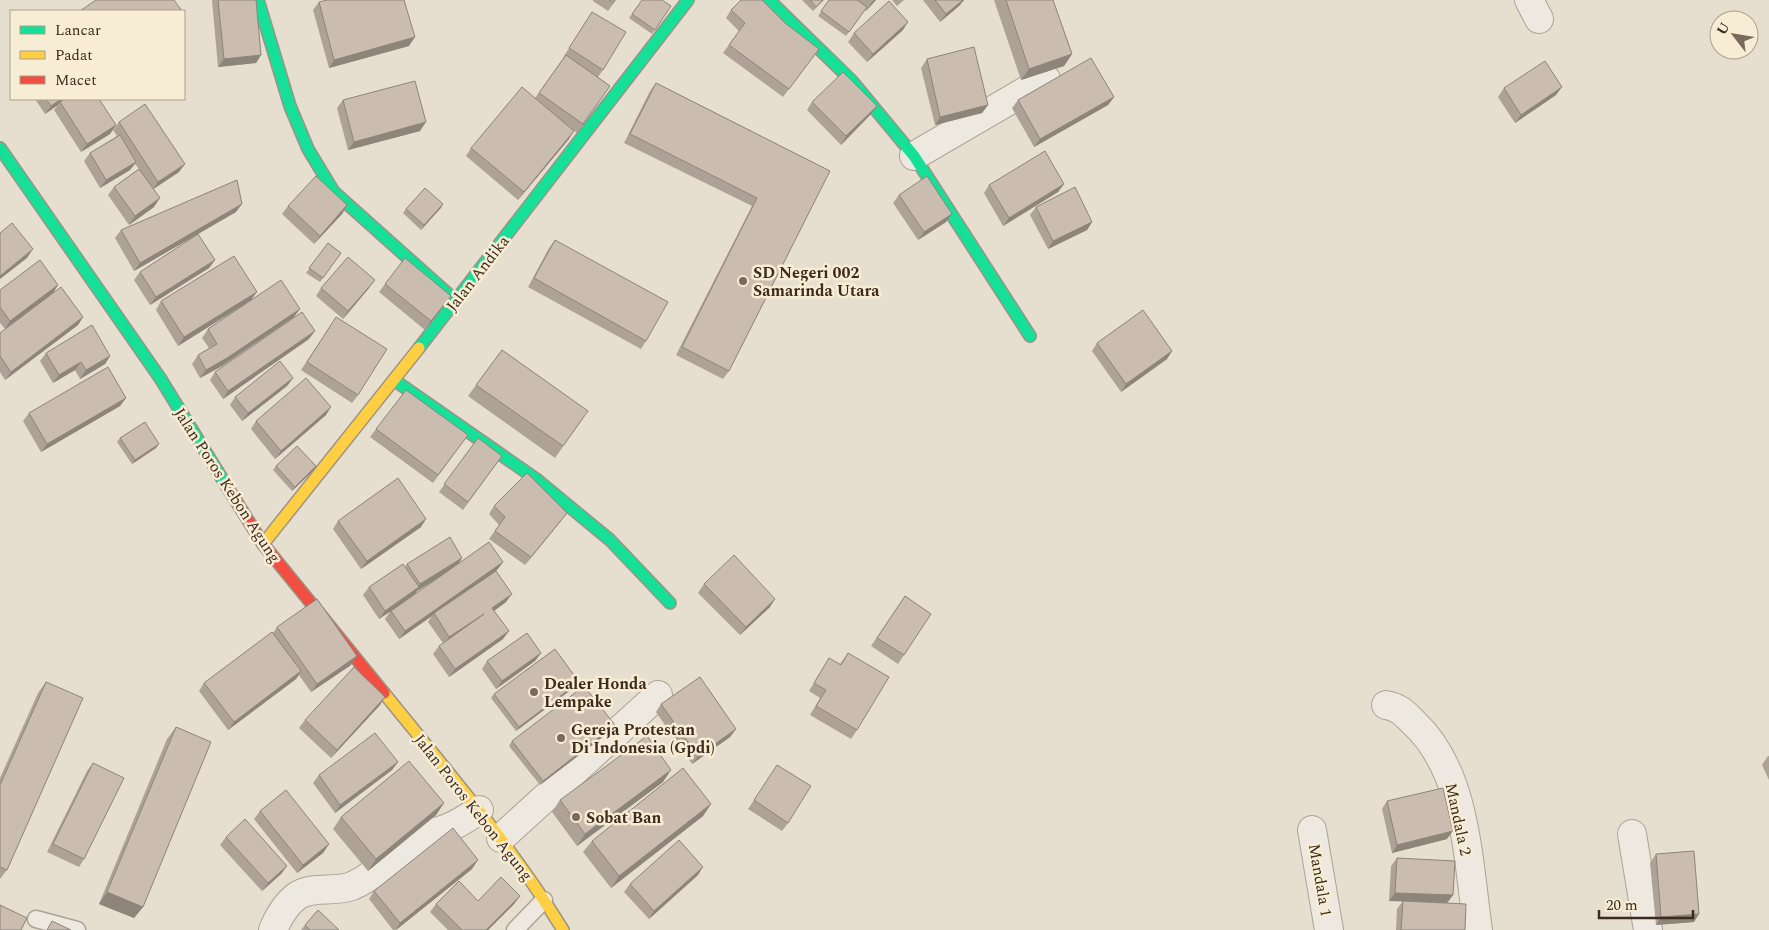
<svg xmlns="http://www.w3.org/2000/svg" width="1769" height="930" font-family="Spectral,serif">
<rect width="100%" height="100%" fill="#e6dece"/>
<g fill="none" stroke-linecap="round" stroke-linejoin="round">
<g stroke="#aca397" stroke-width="19">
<path id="lane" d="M36,919l41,11
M515,930l29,-30"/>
</g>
<g stroke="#aca397" stroke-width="30">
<path id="street" d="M1529,0l10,19
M914,156l132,-77
M1386,705c13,2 19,9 28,18 53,49 54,139 64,207
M1312,830l17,100
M1632,834l16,96
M501,838l157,-143
M273,930c5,-12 13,-26 24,-34 15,-11 38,-3 55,-10 27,-12 47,-36 72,-50 8,-4 18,-5 26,-9 10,-4 20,-11 29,-17"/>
</g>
<g stroke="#9b9386" stroke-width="14">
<path id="fast" d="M258,0l32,106 18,43 26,43 122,109
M769,0l83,81 62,75 116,180
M0,148l160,230 66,107
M419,348l269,-348
M394,380l142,99 74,61 60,63"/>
</g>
<g stroke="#9b9386" stroke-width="14">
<path id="slow" d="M263,544l156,-196
M384,693c62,77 127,152 179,237"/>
</g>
<g stroke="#9b9386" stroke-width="14">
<path id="jam" d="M226,485l37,59 121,149"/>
</g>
<use href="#lane" stroke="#eee9e0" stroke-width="16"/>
<use href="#street" stroke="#eee9e0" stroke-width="28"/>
<use href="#fast" stroke="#16e098" stroke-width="11"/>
<use href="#slow" stroke="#ffcf43" stroke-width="11"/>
<use href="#jam" stroke="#f24e42" stroke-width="11"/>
</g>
<path fill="#aea296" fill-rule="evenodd" d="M212,0h44l5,55 -5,8 -38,4z
M593,0h23l-8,11 -15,-10z
M642,0l29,6 -19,28 -23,-16z
M802,0h22l-11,11z
M829,0h47l-10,11 -1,-1 -19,26 -28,-20z
M892,0h12l-7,6z
M923,0h41l-5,6 -19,16z
M994,0h59l19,54 -8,12 -43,14z
M319,2l90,44 -80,22 -16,-58z
M731,10l88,39 -36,48 -60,-44 16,-22 -13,-13z
M592,12l11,58 -5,7 12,9 -33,47 -5,-4 -3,10 -51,61 -52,-44 5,-8 64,-50 29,-41v-1z
M903,30l-36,32 -19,-20 6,-9z
M927,59l61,46 -6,8 -47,12 -14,-57z
M656,83l174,88 -101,200 -6,8 -47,-24 76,-149 -128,-63 26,-52z
M1504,88l52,7 -41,28 -17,-26z
M1114,97l-6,8 -74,42 -22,-39 6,-8z
M35,99h64l17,26 -6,9 -29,18 -27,-42 4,-5 -13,9z
M343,100l77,31 -72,19 -11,-42z
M812,102l59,12 -30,31 -34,-35z
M119,122l60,50 -26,17 1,18 -25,18 -21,-30 6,-8 25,-18 -4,-5 -5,6 -30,18 -16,-27 6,-8 27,-17 -4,-6z
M1064,184l-6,8 -55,34 -19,-33 5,-8z
M899,195l47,27 -28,18 -25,-37z
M443,204l-22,26 -18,-17 3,-4z
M347,205l-5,9 -28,30 -32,-30 6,-8z
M1036,207l56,15 -5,8 -39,19 -18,-34z
M236,212l-102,59 -19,-33 6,-8z
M555,240l91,101 -5,8 -113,-62 21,-39z
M328,243l13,10 -21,29 -14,-9z
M215,260l-6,8 -59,37 -16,-25 6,-8z
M385,284l66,12 -26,34 -46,-38z
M58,285l-5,8 -48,36 -5,-6v-33z
M321,288h48l-26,31 -27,-23z
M252,299l42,18 -72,49 -22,12 -8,-14 6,-9 11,-7 -7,-10 6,-9 37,-25 -67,42 -22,-36 5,-9z
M83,317l-5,8 -73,55 -5,-8v-39z
M331,325l27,70 -6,8 -51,-33z
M309,339l-86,60 -13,-19 5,-8z
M1097,343l75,8 -5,8 -46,33 -29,-41z
M502,350l86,61 -33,47 -87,-62z
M46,353l64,3 -5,8 -25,15 -5,-9 -22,13 -13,-22z
M293,378l-6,8 -45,35 -12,-16 5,-8z
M126,398l-6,8 -79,46 -18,-31 6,-8z
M326,415l-51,44 -24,-30 5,-8z
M376,429l92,6 -35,48 -63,-46z
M120,438l36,10 -24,16 -15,-22z
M478,438l24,18 -39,54 -24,-18z
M276,466h40l-3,5 -21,20 -19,-21z
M494,506l73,7 -42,52 -36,-26 10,-14 -10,-11z
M338,521l83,6 -60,42 -28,-40z
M462,558l-3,5 44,-1 -6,8 -6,4 15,28 -12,9 9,28 -54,38 -16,-23 6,-8 4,-3 -15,-21 4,-6 -33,23 -14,-20 5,-7 -11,7 -16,-24 6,-8 36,-20 2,-3zM438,578l-23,16 2,-3z
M704,584l66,23 -30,28 -42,-42z
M905,596l26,18 -33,50 -27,-18z
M277,627l74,38 -40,27 -12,-17 -3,4 -68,51 -29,-39 5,-8 69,-50z
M541,653l-6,8 -39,28 -14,-20 5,-8z
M848,653l9,77 -6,9 -41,-24 10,-17 -11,-7 20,-33 11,6z
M46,682l-39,188 -7,9v-101l38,-85z
M579,682l-3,4 -60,45 -25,-33 3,-4z
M661,704l75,25 -6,8 -38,27 -36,-52z
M380,705l-49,53 -32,-30 6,-8z
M615,725l-3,5 -72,55 -31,-39 3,-5z
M176,727l-33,180 -9,11 -35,-14 68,-165z
M1768,756h1v24l-7,-15z
M398,762l-6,8 -57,43 -22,-30 6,-8z
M93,763l-9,96 -5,8 -32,-15 40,-81z
M772,773l16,50 -6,8 -34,-22z
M663,782l-86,64 -25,-34 8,-12z
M1387,801l60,38 -55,14 -10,-44z
M444,803l-8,12 -68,56 -35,-42 8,-12z
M711,804l-8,12 -92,72 -28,-36 9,-11z
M260,811l69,33 -6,9 -26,20 -43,-54z
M226,837l61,29 -6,8 -19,17 -42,-46z
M1656,854l38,68 -38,3 -6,-62z
M1397,858l56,37 -6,8 18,27h-69l1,-21 6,-8h-14l2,-35z
M472,869l-76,61h-3l-24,-31 5,-8z
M698,875l-49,44 -25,-27 6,-8z
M520,896l-6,8 -26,26h-40l-18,-18 6,-8 42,-3z
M305,925l34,5h-38z"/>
<path fill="#8d847a" d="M874,0h2l-10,11 5,-8z
M963,0h1l-5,6 -19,16 6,-8z
M908,22l-5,8 -36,32 6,-8z
M415,37l-6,9 -80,22 5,-8z
M1072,54l-8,12 -43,14 8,-11z
M261,55l-5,8 -38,4 6,-8z
M1562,87l-6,8 -41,28 6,-8z
M1114,97l-6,8 -74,42 6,-8z
M61,99h6l-7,3 -2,3 -13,9 6,-8z
M988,105l-6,8 -47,12 5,-8z
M877,106l-6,8 -30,31 5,-9z
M426,122l-6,9 -72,19 6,-8z
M116,125l-6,9 -29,18 6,-8z
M574,131l-5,8 -51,61 6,-8z
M136,162l-6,8 -30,18 6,-8z
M185,164l-6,8 -27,18 6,-8z
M1064,184l-6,8 -55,34 6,-8z
M160,198l-6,9 -25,18 6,-9z
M242,204l-6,8 -102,59 6,-8z
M443,204l-2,4 -20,22 3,-5z
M347,205l-5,9 -28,30 6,-8z
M952,214l-6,8 -28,18 6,-8z
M1092,222l-5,8 -39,19 5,-8z
M33,249l-6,9 -27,21v-3z
M215,260l-6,8 -59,37 6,-8z
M375,280l-6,8 -26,31 5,-8z
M58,285l-5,8 -48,36 5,-8z
M257,292l-6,8 -73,46 6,-9z
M451,296l-6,8 -20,26 6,-9z
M300,309l-6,8 -72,49 -22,12 6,-8z
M83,317l-5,8 -73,55 6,-8z
M315,331l-6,8 -86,60 5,-8z
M1172,351l-5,8 -46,33 5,-8z
M110,356l-5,8 -25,15 6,-9z
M81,362l-6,8 -22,13 6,-8z
M293,378l-6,8 -45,35 6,-8z
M126,398l-6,8 -79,46 6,-8z
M331,407l-5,8 -51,44 6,-8z
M159,444l-3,4 -24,16 3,-4z
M316,466l-3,5 -21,20 3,-4z
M567,513l-6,8 -36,44 6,-8z
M426,519l-5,8 -60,42 6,-8z
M462,558l-5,8 -40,25 -3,4 -35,24 6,-8 31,-22 4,-5z
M503,562l-6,8 -63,44v-1l-2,3 -33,23 6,-8z
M512,594l-6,8 -19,14 5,-8z
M775,599l-5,8 -30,28 6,-8z
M484,614l-40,31 5,-8z
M509,631l-6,8 -54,38 6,-8z
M541,653l-6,8 -39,28 6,-8z
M357,656l-6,9 -40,27 6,-8z
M301,671l-5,8 -68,51 6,-8z
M579,682l-3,4 -60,45 3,-4z
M385,697l-5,8 -49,53 6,-8z
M615,725l-3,5 -72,55 3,-4z
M736,729l-6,8 -38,27 6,-8z
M398,762l-6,8 -57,43 5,-8z
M671,770l-8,12 -86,64 8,-12z
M444,803l-8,12 -68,56 8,-12z
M711,804l-8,12 -92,72 8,-12z
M1453,831l-6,8 -55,14 5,-8z
M329,844l-6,9 -26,20 6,-8z
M478,860l-6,9 -76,61 4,-7z
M287,866l-6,8 -19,17 6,-8z
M703,867l-5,8 -49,44 5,-8z
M107,892l36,15 -9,11 -35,-14z
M1395,893l58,2 -6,8 -58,-2z
M520,896l-6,8 -26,26h-2z
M1699,914l-5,8 -38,3 5,-8z"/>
<path fill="#cabcaf" stroke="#8d847a" d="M96,0h78l8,11h-102z
M218,0h38l5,55 -37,4z
M327,0h77l11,37 -81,23 -15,-58z
M609,0h6l-2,3z
M642,0h20l9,6 -16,24 -23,-16z
M741,0h21l23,23 34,26 -30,40 -60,-44 16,-22 -14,-13z
M810,0h13l-7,7z
M829,0h28l10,7 -18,25 -28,-21z
M935,0h28l-17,14z
M1006,0h47l19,54 -43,15z
M889,1l19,21 -35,32 -19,-21z
M592,12l34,20 -23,38 -34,-22z
M974,47l14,58 -48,12 -13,-58z
M566,55l44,31 -27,38 -44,-31z
M1091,58l23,39 -74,42 -22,-39z
M1545,61l17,26 -41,28 -17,-27z
M843,72l34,34 -31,30 -34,-34z
M415,81l11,41 -72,20 -11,-42z
M656,83l174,88 -101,200 -47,-24 75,-149 -127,-64z
M522,87l52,44 -50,61 -53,-44z
M46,99h15l-10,7z
M65,99h34l17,26 -29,19 -27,-42z
M145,104l40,60 -27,18 -39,-60z
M120,135l16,27 -30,18 -16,-27z
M1045,151l19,33 -55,34 -20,-33z
M139,169l21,29 -25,18 -21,-29z
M316,176l31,29 -27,31 -32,-30z
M927,176l25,38 -28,18 -25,-37z
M237,180l5,24 -102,59 -19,-33z
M1075,187l17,35 -39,19 -17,-34z
M425,188l18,16 -19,21 -18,-16z
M12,223l21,26 -33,27v-43z
M198,234l17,26 -59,37 -16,-25z
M555,240l113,62 -22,39 -112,-63z
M328,243l13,10 -18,25 -14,-10z
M234,256l23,36 -73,45 -23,-36z
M348,257l27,23 -27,31 -27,-23z
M405,258l46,38 -20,25 -46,-37z
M40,260l18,25 -48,36 -10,-14v-17z
M281,280l19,29 -73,49 -21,12 -8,-15 19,-11 -9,-15z
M61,287l22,30 -72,55 -11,-16v-23z
M1143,310l29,41 -46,33 -29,-41z
M302,312l13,19 -87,60 -13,-19z
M336,317l51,32 -29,46 -51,-33z
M92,325l18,31 -24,14 -5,-8 -22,13 -13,-22z
M502,350l86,61 -25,35 -87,-61z
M280,361l13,17 -45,35 -13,-16z
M108,367l18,31 -79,46 -18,-31z
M306,378l25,29 -50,44 -25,-30z
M406,390l62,45 -30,40 -62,-46z
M145,422l14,22 -24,16 -15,-22z
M478,438l24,18 -34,46 -24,-18z
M297,446l19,20 -21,21 -19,-21z
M527,473l40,40 -36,44 -36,-26 10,-14 -11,-11z
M398,478l28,41 -59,42 -29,-40z
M450,537l12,21 -42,26 -13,-20z
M489,542l14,20 -98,69 -14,-20z
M734,555l41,44 -29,28 -42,-43z
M403,564l16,23 -34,24 -16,-24z
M496,571l16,23 -20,14 17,23 -54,38 -16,-23 45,-32 -35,23 -15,-24z
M905,596l26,18 -27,41 -27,-17z
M317,599l40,57 -40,28 -40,-57z
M272,632l29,39 -67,51 -30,-39z
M527,633l14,20 -39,28 -15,-20z
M555,649l24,33 -60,45 -25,-33z
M848,653l41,24 -32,53 -41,-24 10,-16 -12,-7 15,-25 12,7z
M354,667l31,30 -48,53 -32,-30z
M700,677l36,52 -38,27 -37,-52z
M46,682l37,16 -76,172 -7,-3v-82z
M584,686l31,39 -72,56 -31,-40z
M176,727l35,15 -68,165 -36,-15z
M375,733l23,29 -58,43 -21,-30z
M647,736l24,34 -86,64 -25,-34z
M409,761l35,42 -68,56 -35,-42z
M93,763l31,15 -40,81 -31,-15z
M777,765l34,21 -23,37 -34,-23z
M683,768l28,36 -92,72 -27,-35z
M1443,788l10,43 -56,14 -10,-44z
M286,790l43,54 -26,21 -43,-54z
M245,819l42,47 -19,17 -42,-46z
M453,828l25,32 -78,63 -26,-32z
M679,840l24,27 -49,44 -24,-27z
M1694,851l5,63 -38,3 -5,-63z
M1397,858l58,3 -2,34 -58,-2z
M501,877l19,19 -34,34h-24l-26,-26 23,-23 19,20z
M1403,901l63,3 -1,26h-64z
M0,905l27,13 -6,12h-21z
M318,910l21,20h-29l-5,-5z
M52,921l19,9h-24z"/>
<g fill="#786a5c" stroke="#f7ecd4" stroke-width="2">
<circle cx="743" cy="281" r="5"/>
<circle cx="534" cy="692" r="5"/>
<circle cx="561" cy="738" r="5"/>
<circle cx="576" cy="817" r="5"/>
</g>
<g text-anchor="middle" stroke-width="5" stroke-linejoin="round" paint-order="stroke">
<g font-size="16" font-weight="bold" fill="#3c2b1e" stroke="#f7ecd4" text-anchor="start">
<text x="753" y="278">SD Negeri 002<tspan x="753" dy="18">Samarinda Utara</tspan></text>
<text x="544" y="689">Dealer Honda<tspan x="544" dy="18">Lempake</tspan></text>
<text x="571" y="735">Gereja Protestan<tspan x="571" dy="18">Di Indonesia (Gpdi)</tspan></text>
<text x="586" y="823">Sobat Ban</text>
</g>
<g font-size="16" fill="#3c2b1e" stroke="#f7ecd4">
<text transform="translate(477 273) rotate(-52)" y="6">Jalan Andika</text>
<text transform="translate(228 485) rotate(57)" y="6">Jalan Poros Kebon Agung</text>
<text transform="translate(474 807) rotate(52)" y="6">Jalan Poros Kebon Agung</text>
<text transform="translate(1459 819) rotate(78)" y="6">Mandala 2</text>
<text transform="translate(1321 880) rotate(80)" y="6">Mandala 1</text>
</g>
</g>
<rect x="10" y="10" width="175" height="90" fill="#f7ecd4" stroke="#ac9f8b"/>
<rect x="20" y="26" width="25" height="8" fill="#16e098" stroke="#ac9f8b"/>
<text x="55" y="35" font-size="15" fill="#3c2b1e">Lancar</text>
<rect x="20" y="51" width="25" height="8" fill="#ffcf43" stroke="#ac9f8b"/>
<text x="55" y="60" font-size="15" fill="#3c2b1e">Padat</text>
<rect x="20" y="76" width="25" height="8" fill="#f24e42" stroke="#ac9f8b"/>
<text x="55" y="85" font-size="15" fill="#3c2b1e">Macet</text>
<g transform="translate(1734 35) rotate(301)"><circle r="24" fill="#f7ecd4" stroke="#ac9f8b"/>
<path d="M0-4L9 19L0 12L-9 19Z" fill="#786a5c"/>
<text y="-8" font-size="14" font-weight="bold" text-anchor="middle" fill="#3c2b1e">U</text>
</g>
<path d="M1599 910v8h94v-8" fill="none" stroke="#3c2b1e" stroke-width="2.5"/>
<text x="1606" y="910" font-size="15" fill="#3c2b1e" stroke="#f7ecd4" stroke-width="4" paint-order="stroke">20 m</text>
</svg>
